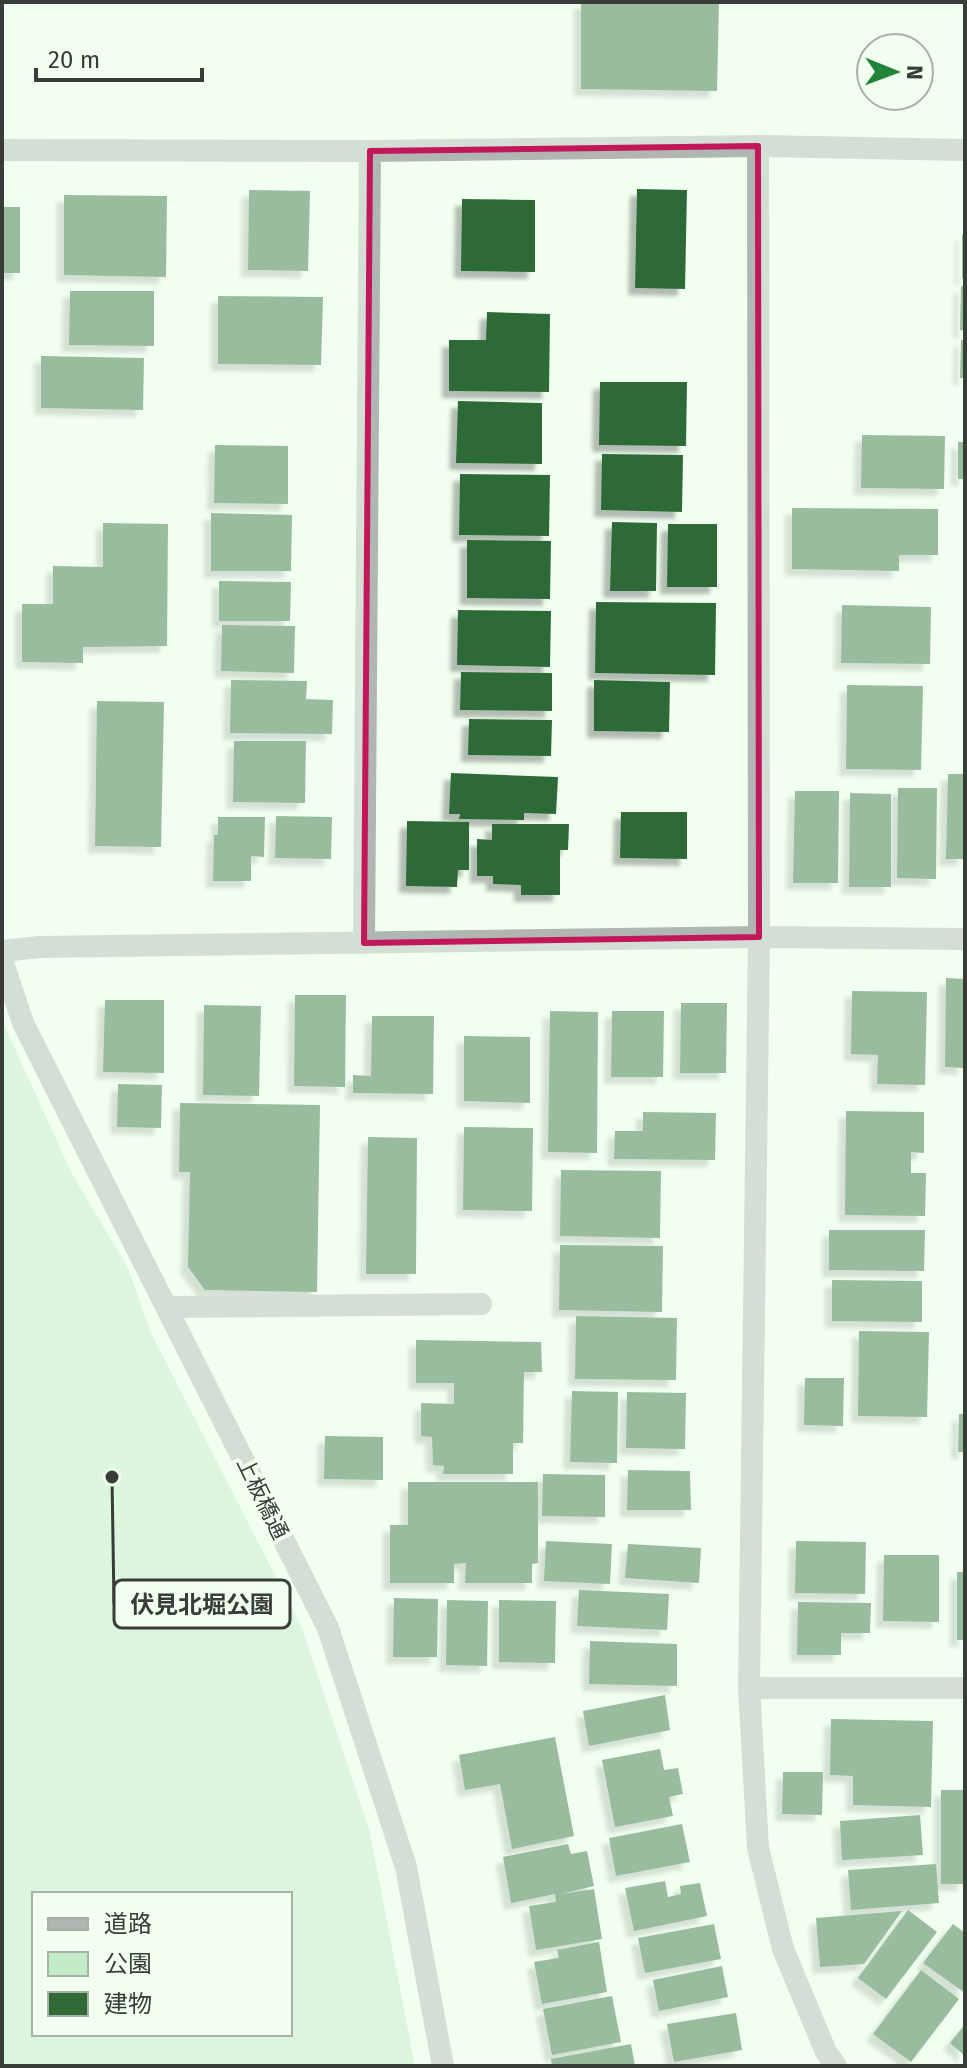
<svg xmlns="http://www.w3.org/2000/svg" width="967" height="2068" font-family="'Fira Sans','Noto Sans JP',sans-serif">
<defs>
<filter id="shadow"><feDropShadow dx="-7" dy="7" stdDeviation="2" flood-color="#0004"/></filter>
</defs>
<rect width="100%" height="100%" fill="#f1fff1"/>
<path fill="#c4ebc7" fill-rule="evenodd" d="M2,1020l70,154 55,92 24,67 151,295 68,205 45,233h-413zM34,1894h256v140h-256z"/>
<path fill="#2e6b37" filter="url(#shadow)" d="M581,2h138l-2,89 -136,-2z
M637,189l50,1 -2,99 -50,-1z
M249,190l61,1 -2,80 -60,-1z
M64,195l103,1 -1,81 -102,-2z
M462,199l73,1v72l-74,-1z
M2,207h18v66h-18z
M962,235h3v43h-3z
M961,286h4v45l-5,-1z
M70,291h84v55l-85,-1z
M218,296l105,1 -2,68 -103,-1z
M487,312l63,2 -1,78 -100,-1v-51h37z
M961,340h4v38h-5z
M41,356l103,2 -1,52 -102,-2z
M600,382h87l-1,64 -87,-1z
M458,401l84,2v61l-86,-1z
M862,435l83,1 -1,53 -83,-1z
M958,442h7v37h-7z
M215,445l73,1v58l-74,-1z
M602,454l81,1 -1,57 -81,-2z
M460,474l90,1 -1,61 -90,-1z
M792,508l146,1v46h-39v16l-107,-2z
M211,513l81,2 -1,56h-80z
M612,522l45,1 -1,68h-46z
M103,523l65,1 -1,122 -84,1v16l-61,-1v-58h31v-38l50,1z
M668,524h49v63h-50z
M467,540l84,1 -1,58 -83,-1z
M219,581l72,1 -1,39h-71z
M596,602l120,1 -1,72 -120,-2z
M842,605l89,2 -1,57 -89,-1z
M458,610l93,1 -1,56 -93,-2z
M222,625l73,1 -1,47 -73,-2z
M461,672l91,1v38l-92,-1z
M231,680l76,1 -1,18 27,1 -1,34 -102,-1z
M594,680l76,2 -1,50 -75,-1z
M847,685l76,1 -2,84 -75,-1z
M97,701l67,1 -3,145 -66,-1z
M469,719l83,1 -1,36 -83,-1z
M234,741h72l-1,62 -72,-1z
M451,773l107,4 -2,37 -32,-1v7l-65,-1 1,-5h-11z
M948,774h17v85h-19z
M898,788h39l-1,91 -39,-1z
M795,791h44l-1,92h-45z
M850,793l41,1v93h-42z
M621,812h66v47l-67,-1z
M276,816l56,1 -1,42 -56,-1z
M218,817h47l-1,40 -13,-1v25h-38l1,-46h4z
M407,821l62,1v48h-11l-1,17 -51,-1z
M492,824h77l-1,26h-8v45h-39v-10l-28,-1v-8h-16v-37l15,1z
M946,978l19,1v89l-20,-1z
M852,991l75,1 -2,93 -48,-1 1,-29 -27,-1z
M295,995h51l-1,92 -51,-1z
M105,1000h59v73l-61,-1z
M681,1003h46l-1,70h-46z
M204,1005l57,1 -2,90 -56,-1z
M550,1011l48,1 -1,141 -49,-1z
M612,1011h52l-1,66h-52z
M372,1016h62l-1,78 -80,-1v-18l18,1z
M464,1036l66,1v66l-66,-2z
M118,1084l44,1 -1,43 -44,-1z
M180,1103l140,2 -3,187 -112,-2 -17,-23 2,-95h-11z
M846,1111l78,1v41l-13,-1v21h15l-1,43 -80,-1z
M643,1112l73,1 -1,47 -101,-1 1,-28h28z
M464,1127l69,1 -1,83 -69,-1z
M368,1137l49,1 -1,136h-50z
M561,1170l100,1 -1,67 -100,-2z
M829,1230h96l-1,41 -95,-1z
M560,1245l103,1 -1,66 -103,-2z
M832,1280l90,1v41l-90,-1z
M576,1316l101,2 -1,62 -101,-1z
M859,1331l70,1 -2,85 -69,-1z
M416,1340l125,2 1,30h-18l-1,71h-10v31h-70l1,-8 -11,-1 -1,-28 -11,-1v-33l33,1v-21h-38z
M805,1378h39l-1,48 -39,-1z
M572,1391l46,1 -1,71 -47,-1z
M627,1392l59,1 -1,56 -59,-1z
M959,1414h6v38h-7z
M325,1436l58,1v43l-59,-1z
M628,1470l62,1 1,39h-64z
M543,1474l62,1v42l-63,-1z
M408,1482h130v81l-6,1v19h-67l1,-20 -12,1v19h-64v-58h18z
M546,1541l66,3 -2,40 -66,-3z
M796,1541l70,1 -1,52 -70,-1z
M628,1544l73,4 -2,35 -74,-5z
M884,1555h55v67l-56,-1z
M957,1572h8v68h-8z
M579,1590l90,4 -2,36 -90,-4z
M394,1598l44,1 -1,58h-44z
M447,1600l41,1 -1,65 -41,-1z
M499,1600l57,1 -1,62 -56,-1z
M798,1602l73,1 -1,30h-29v22h-44z
M590,1641l87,3v42l-88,-2z
M665,1695l5,35 -81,16 -6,-35z
M831,1719l102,2 -2,86 -78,-2v-29l-23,-1z
M555,1737l19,99 -62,13 -12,-65 -35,6 -6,-35z
M660,1749l4,21 14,-2 5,26 -14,3 4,19 -58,11 -13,-67z
M783,1772h40l-1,43 -40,-1z
M941,1790h24v94h-24z
M920,1815l3,40 -81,5 -2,-39z
M682,1824l8,38 -74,14 -7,-38z
M568,1844l3,10 16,-3 7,35 -33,8 33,-5 8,50 -66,11 -7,-44 27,-4 -1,-8 -44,9 -8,-46z
M936,1864l3,39 -88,7 -3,-40z
M665,1881l3,16 13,-3 -1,-8 20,-3 7,33 -73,15 -9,-43z
M908,1910l29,22 -51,67 -28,-21z
M902,1911l-38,53 -44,3 -4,-49z
M714,1924l7,35 -76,14 -7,-35z
M953,1924l12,9v60l-42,-30z
M599,1942l8,50 -65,12 -8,-42 25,-4 -2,-8z
M722,1966l6,31 -69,14 -6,-31z
M921,1970l38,29 -48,63 -38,-28z
M612,1996l9,46 -69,13 -9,-46z
M736,2013l6,37 -68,12 -7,-38z
M965,2024v32l-15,-13z
M631,2044l4,22h-83l-1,-7z"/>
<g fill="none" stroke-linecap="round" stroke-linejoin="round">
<path stroke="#b0b6b1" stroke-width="22" d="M758,146l1,791 -10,751 9,160 25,101 43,103 10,14
M2,150l368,1 388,-5 207,4
M364,943l6,-792
M2,951l38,-4 719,-10 206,2
M168,1307l313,-3
M749,1688h216"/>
<path stroke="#b0b6b1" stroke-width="22" d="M2,960l21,63 305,605 78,239 37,199"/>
</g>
<path d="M0 0H967V2068H0ZM758,146l1,791 -395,6 6,-792z" fill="#f1fff1" fill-opacity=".55" fill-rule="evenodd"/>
<path fill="none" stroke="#c2185b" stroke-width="6" stroke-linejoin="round" d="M758,146l1,791 -395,6 6,-792z"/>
<g text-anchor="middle" stroke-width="8" stroke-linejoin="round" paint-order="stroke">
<g font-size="22" fill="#383d38" stroke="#f1fff1">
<text transform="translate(263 1498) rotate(64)" y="8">上板橋通</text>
</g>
</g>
<path fill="none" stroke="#383d38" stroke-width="3" d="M112 1477L114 1604"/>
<circle fill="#383d38" stroke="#f1fff1" stroke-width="3" cx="112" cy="1477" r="8"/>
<rect fill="#f1fff1" stroke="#383d38" stroke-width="3" x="114" y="1580" width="176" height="48" rx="8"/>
<g font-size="24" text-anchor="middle" font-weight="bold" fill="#383d38">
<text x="202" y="1613">伏見北堀公園</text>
</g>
<rect width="967" height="2068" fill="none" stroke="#383d38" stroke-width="8"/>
<rect x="32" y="1892" width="260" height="144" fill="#f1fff1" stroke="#a7b1a7" stroke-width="2"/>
<rect x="48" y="1918" width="40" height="12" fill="#b0b6b1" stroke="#a7b1a7" stroke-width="2"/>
<text x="104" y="1932" font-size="24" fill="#383d38">道路</text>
<rect x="48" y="1952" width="40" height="24" fill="#c4ebc7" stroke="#a7b1a7" stroke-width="2"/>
<text x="104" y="1972" font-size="24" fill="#383d38">公園</text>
<rect x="48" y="1992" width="40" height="24" fill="#2e6b37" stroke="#a7b1a7" stroke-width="2"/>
<text x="104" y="2012" font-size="24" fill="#383d38">建物</text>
<g transform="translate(895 72) rotate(91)"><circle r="38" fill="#f1fff1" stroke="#a7b1a7" stroke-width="2"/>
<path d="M0-6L14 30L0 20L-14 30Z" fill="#228438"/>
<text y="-12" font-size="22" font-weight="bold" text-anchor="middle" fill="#383d38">N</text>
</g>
<path d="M36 68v12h166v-12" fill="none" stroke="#383d38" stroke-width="4"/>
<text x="48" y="68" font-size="24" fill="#383d38" stroke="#f1fff1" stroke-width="6" paint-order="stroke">20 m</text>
</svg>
